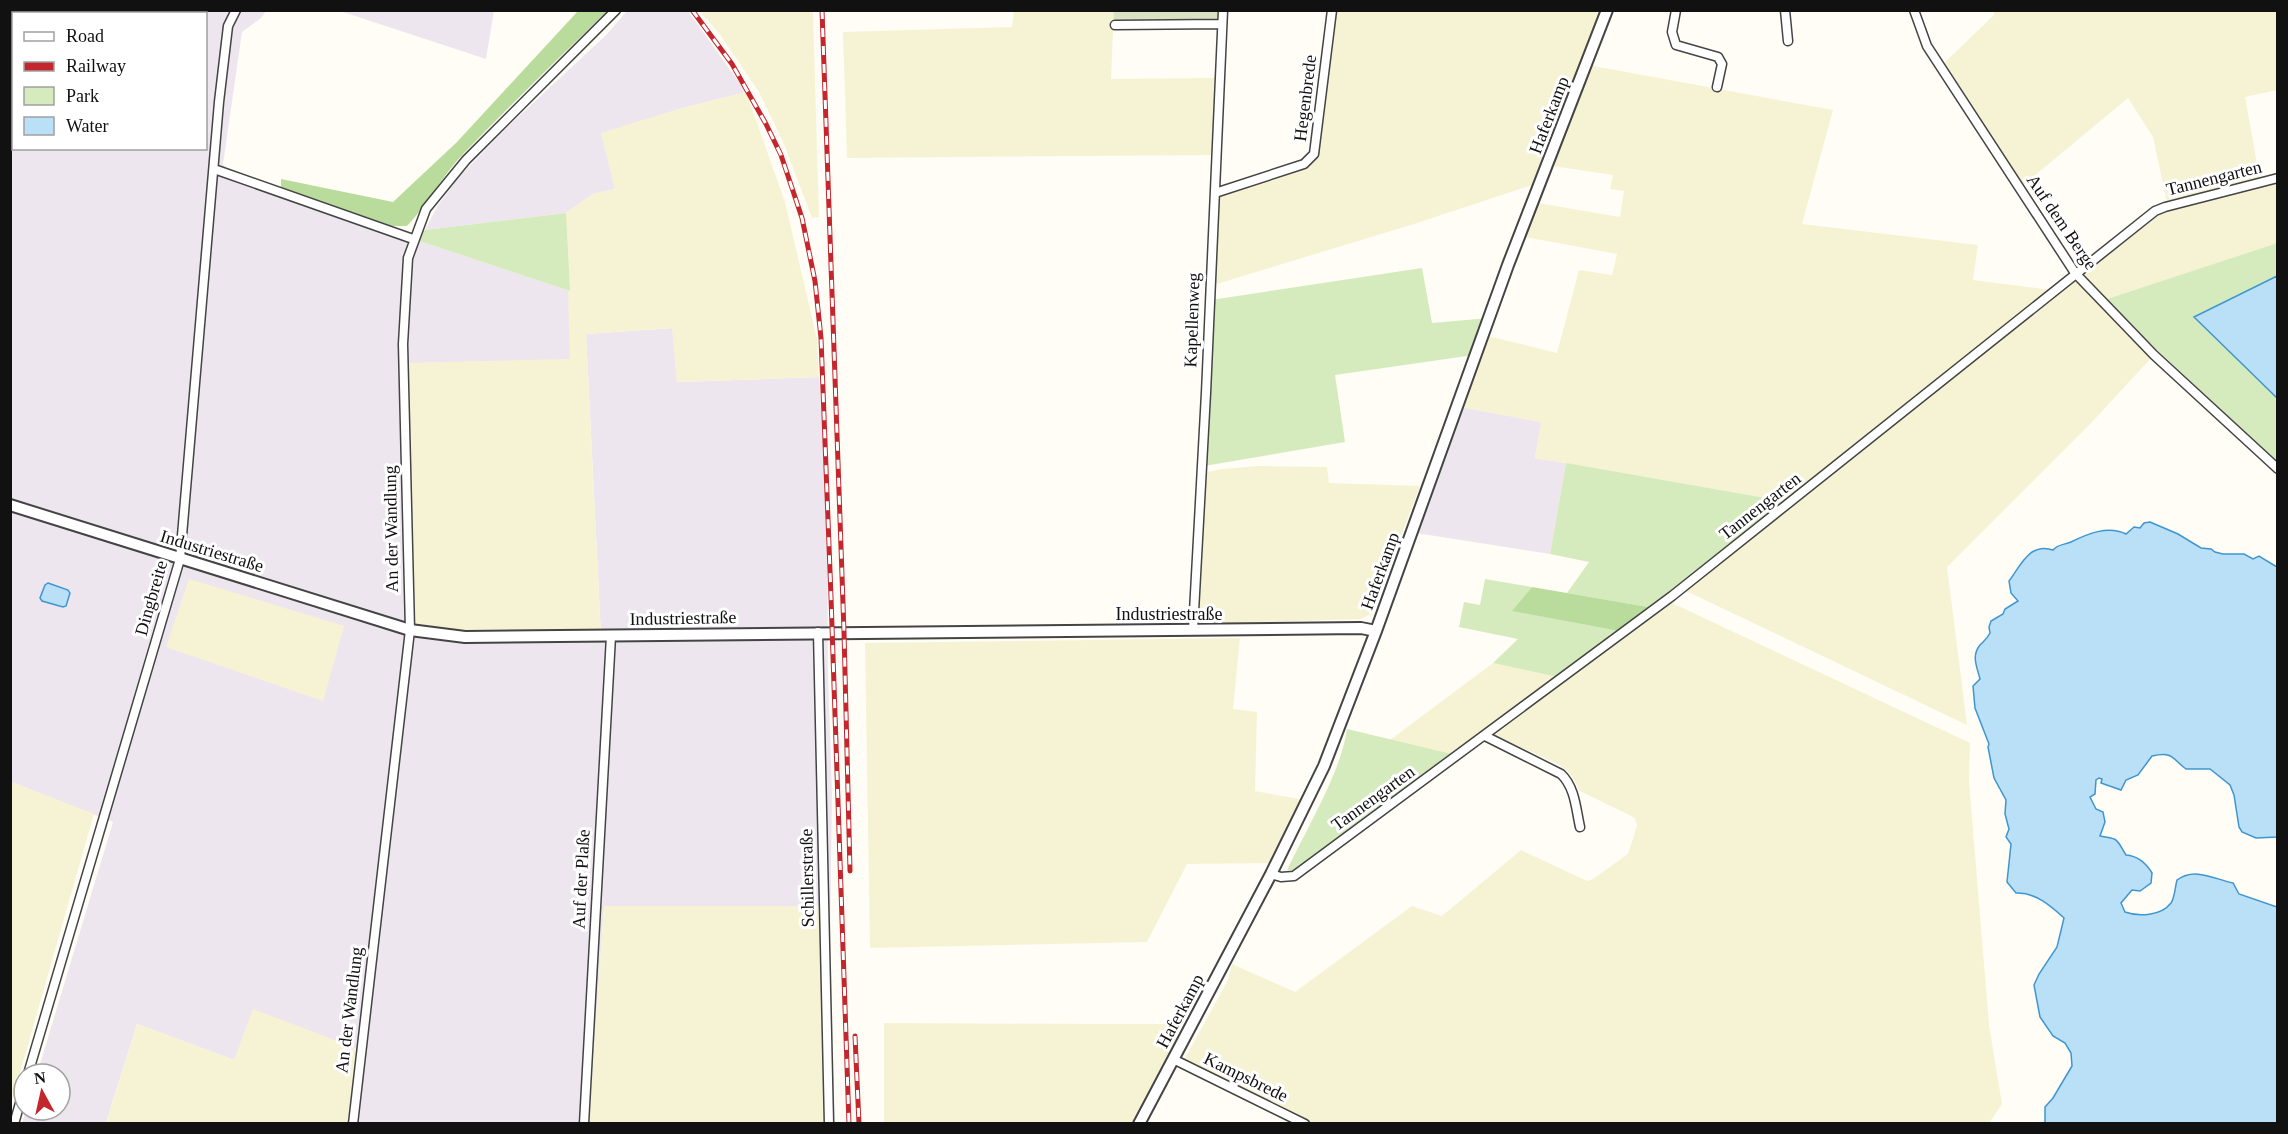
<svg xmlns="http://www.w3.org/2000/svg" width="2288" height="1134" font-family="'Times New Roman',serif">
<rect width="100%" height="100%" fill="#fffdf5"/>
<path fill="#eee6ef" fill-rule="evenodd" d="M10,11h256l-5,7 -19,14 -19,132 3,4v5l187,66 157,52 1,68 30,277 -15,-302 87,-6 5,54 141,-5 8,129 1,166 4,120 -2,162 5,169h-11l-1,-217h-219l-15,217h-241l10,-74 -124,11 -97,-36 -31,99h-84l4,-13h34v-36h-23l76,-252 -102,-40zM14,14h192v134h-192z
M340,11h154l-8,48z
M627,11h61l58,81 -71,18 -60,79 -22,5 -27,19 -141,17 13,-25 20,-27 46,-48 101,-94z
M1461,407l81,15 -7,36 31,5 -16,91 -134,-21z"/>
<path fill="#f6f3d4" d="M699,11h114l6,206 -7,1 -28,-74 -25,-52 -40,-59z
M1014,11h100l-3,68 106,-1 -5,77 -365,3 -4,-126 169,-5z
M1334,11h273l-69,172 -124,41 -204,62 6,-86 8,-7 87,-30 5,-6z
M1994,11h283v79l-32,7 15,83 -93,23 -14,-66 -25,-39 -112,93 -76,-124 54,-52z
M1588,65l245,45 -31,114 176,21 -5,35 80,10 -265,212 -253,-44 6,-36 -80,-15 27,-71 69,17 22,-83 33,5 5,-21 -92,-17 13,-34 82,14 4,-26 -14,-2 3,-14 -60,-9z
M746,92l39,110 32,137 2,38 -142,5 -5,-54 -86,6 15,302 -191,-6 -6,-267 166,-4 -4,-146 27,-19 22,-5 -14,-56 74,-23z
M2277,180v63l-173,57 -21,-21v-9l67,-53 13,-6z
M2076,281l78,74 -61,66 -146,146 20,158 -283,-135 385,-308z
M1258,466l69,1 2,16 91,3 -49,128 -10,5 -162,5 5,-151 17,-4z
M189,579l155,47 -21,75 -157,-54z
M1670,602l300,141 -1,38 20,244 13,79 -13,19h-681l-124,-63 44,-80 4,-16 63,28 117,-86 30,10 79,-66 66,31 6,-2 35,-25 9,-28 -2,-8 -55,-27 -10,-18 -10,-8 -68,-31z
M1240,638l-7,71 24,3 -2,79 50,9 -36,63 -82,1 -40,78 -277,6 -5,-305z
M1493,663l69,15 -106,77 -66,-15z
M11,782l83,32 -83,290z
M604,906h220v217l-235,1z
M253,1009l105,40 -10,74 -242,1 31,-100 97,36z
M884,1023l213,1h90l-52,99 -251,1z"/>
<path fill="#d5ebbd" d="M566,213l4,78 -157,-52 12,-9z
M2277,243v33l-83,41 83,81v64l-173,-162z
M1422,268l10,55 57,-5 -15,37 -139,20 10,67 -141,24 7,-166z
M1566,463l222,39 -134,106 -87,-15 22,-31 -39,-8z
M1485,579l47,8 -19,24 111,21 -62,46 -69,-15 25,-24 -59,-12 5,-25 16,3z
M1347,729l109,26 -159,116 -10,-1c19,-40 54,-98 60,-141z"/>
<path fill="#b9dc9c" d="M578,11h29c-48,47 -97,94 -144,143 -21,22 -35,50 -56,72h-15l-111,-38v-9l112,23 64,-60z
M1532,587l122,21 -30,24 -112,-21z"/>
<path fill="#d9e3c4" d="M1114,11h106v13l-107,1z"/>
<path fill="#b9e0f7" stroke="#3f96cf" stroke-width="1.5" d="M2277,276v122l-83,-81z
M2150,522l28,12 23,14 10,1 4,3 8,2h21l9,5 6,-3 18,11v270l-21,1 -14,-6 -3,-5 -5,-32 -4,-10 -20,-16h-24c-14,-10 -12,-18 -34,-13l-14,19 -12,5 -5,10 -20,-7 1,-4 -3,-1 -3,2 -1,14 -5,3 6,12 7,3 2,10 -5,14c20,3 16,3 26,19 12,1 20,8 26,18l-1,10 -11,8 -8,-1 -11,13 4,9c14,5 36,4 46,-9 4,-6 4,-16 6,-23 18,-13 37,-1 56,3l6,11 38,13v216h-232v-16l8,-9 19,-32 -1,-13 -6,-10 -12,-7 -13,-19 -6,-32 5,-11 18,-27 7,-29c-13,-12 -29,-26 -48,-25l-9,-11 4,-38 -5,-7 3,-8 -4,-15 1,-14 -12,-22 -6,-31 1,-3 -14,-36 -2,-22 7,-7c-3,-12 -9,-23 0,-34 4,-4 7,-6 10,-12l-1,-6 2,-6 12,-7 2,-5 13,-8 -7,-8 -2,-12c12,-16 21,-39 44,-31 5,-6 11,-5 18,-8 16,-8 37,-17 55,-8l8,-7 6,1 4,-5z
M48,583l20,7 2,3 -4,13 -3,1 -21,-6 -2,-3 5,-13z"/>
<g fill="none" stroke-linecap="round" stroke-linejoin="round">
<g stroke="#444" stroke-width="11">
<path id="minor" d="M1676,10l-4,22 4,13 42,12 4,7 -5,23
M1785,10l3,31
M1914,10l13,36 148,227 79,82 124,114
M1115,25l107,-1
M214,169l199,70
M1215,193l89,-29 10,-10 18,-144
M1193,630l13,-237 17,-383
M818,632l11,492
M1485,736l76,38c14,13 15,35 19,53
M1271,874l10,3 13,-1 378,-280 483,-385 10,-4 113,-29
M1173,1059l132,65
M28,1074l152,-515 39,-457 9,-76 8,-16
M14,1124l10,-35
M353,1124l57,-494 -7,-286 5,-86 18,-49 40,-49 150,-150
M584,1124l27,-488"/>
</g>
<g stroke="#444" stroke-width="14">
<path id="tertiary" d="M10,505l400,125 55,7 896,-9 15,3
M1139,1124l132,-250 53,-108 52,-135 132,-366 99,-255"/>
</g>
<use href="#minor" stroke="#fff" stroke-width="8"/>
<use href="#tertiary" stroke="#fff" stroke-width="10"/>
<g stroke="#c4262e" stroke-width="5">
<path id="rail" d="M692,10l40,54 34,60 15,31 21,63 13,63 6,57 10,259 18,527
M822,10l22,622 6,239
M855,1036l4,88"/>
</g>
<use href="#rail" stroke="#fff" stroke-width="3" stroke-dasharray="9" stroke-linecap="butt"/>
</g>
<g text-anchor="middle" stroke-width="6" stroke-linejoin="round" paint-order="stroke">
<g font-size="18" fill="#111" stroke="#fff">
<text transform="translate(1305 98) rotate(-83)" y="6">Hegenbrede</text>
<text transform="translate(1549 115) rotate(-69)" y="6">Haferkamp</text>
<text transform="translate(2214 178) rotate(-14)" y="6">Tannengarten</text>
<text transform="translate(2062 222) rotate(56)" y="6">Auf dem Berge</text>
<text transform="translate(1192 320) rotate(-88)" y="6">Kapellenweg</text>
<text transform="translate(1760 506) rotate(-38)" y="6">Tannengarten</text>
<text transform="translate(391 529) rotate(-91)" y="6">An der Wandlung</text>
<text transform="translate(212 551) rotate(17)" y="6">Industriestraße</text>
<text transform="translate(1380 571) rotate(-70)" y="6">Haferkamp</text>
<text transform="translate(151 598) rotate(-74)" y="6">Dingbreite</text>
<text x="1169" y="620">Industriestraße</text>
<text transform="translate(683 618) rotate(-1)" y="6">Industriestraße</text>
<text transform="translate(1373 798) rotate(-36)" y="6">Tannengarten</text>
<text transform="translate(807 878) rotate(-91)" y="6">Schillerstraße</text>
<text transform="translate(581 879) rotate(-87)" y="6">Auf der Plaße</text>
<text transform="translate(349 1010) rotate(-83)" y="6">An der Wandlung</text>
<text transform="translate(1180 1011) rotate(-62)" y="6">Haferkamp</text>
<text transform="translate(1246 1077) rotate(26)" y="6">Kampsbrede</text>
</g>
</g>
<rect width="2288" height="1134" fill="none" stroke="#111111" stroke-width="24"/>
<rect x="12" y="12" width="195" height="138" fill="#ffffff" stroke="#a0a0a0" stroke-width="1.5"/>
<rect x="24" y="32" width="30" height="9" fill="#ffffff" stroke="#a0a0a0" stroke-width="1.5"/>
<text x="66" y="42" font-size="18" fill="#111111">Road</text>
<rect x="24" y="62" width="30" height="9" fill="#c4262e" stroke="#a0a0a0" stroke-width="1.5"/>
<text x="66" y="72" font-size="18" fill="#111111">Railway</text>
<rect x="24" y="87" width="30" height="18" fill="#d5ebbd" stroke="#a0a0a0" stroke-width="1.5"/>
<text x="66" y="102" font-size="18" fill="#111111">Park</text>
<rect x="24" y="117" width="30" height="18" fill="#b9e0f7" stroke="#a0a0a0" stroke-width="1.5"/>
<text x="66" y="132" font-size="18" fill="#111111">Water</text>
<g transform="translate(42 1092) rotate(352)"><circle r="28" fill="#ffffff" stroke="#a0a0a0" stroke-width="1.5"/>
<path d="M0-4.5L10 22L0 15L-10 22Z" fill="#c4262e"/>
<text y="-9" font-size="16" font-weight="bold" text-anchor="middle" fill="#111111">N</text>
</g>
</svg>
